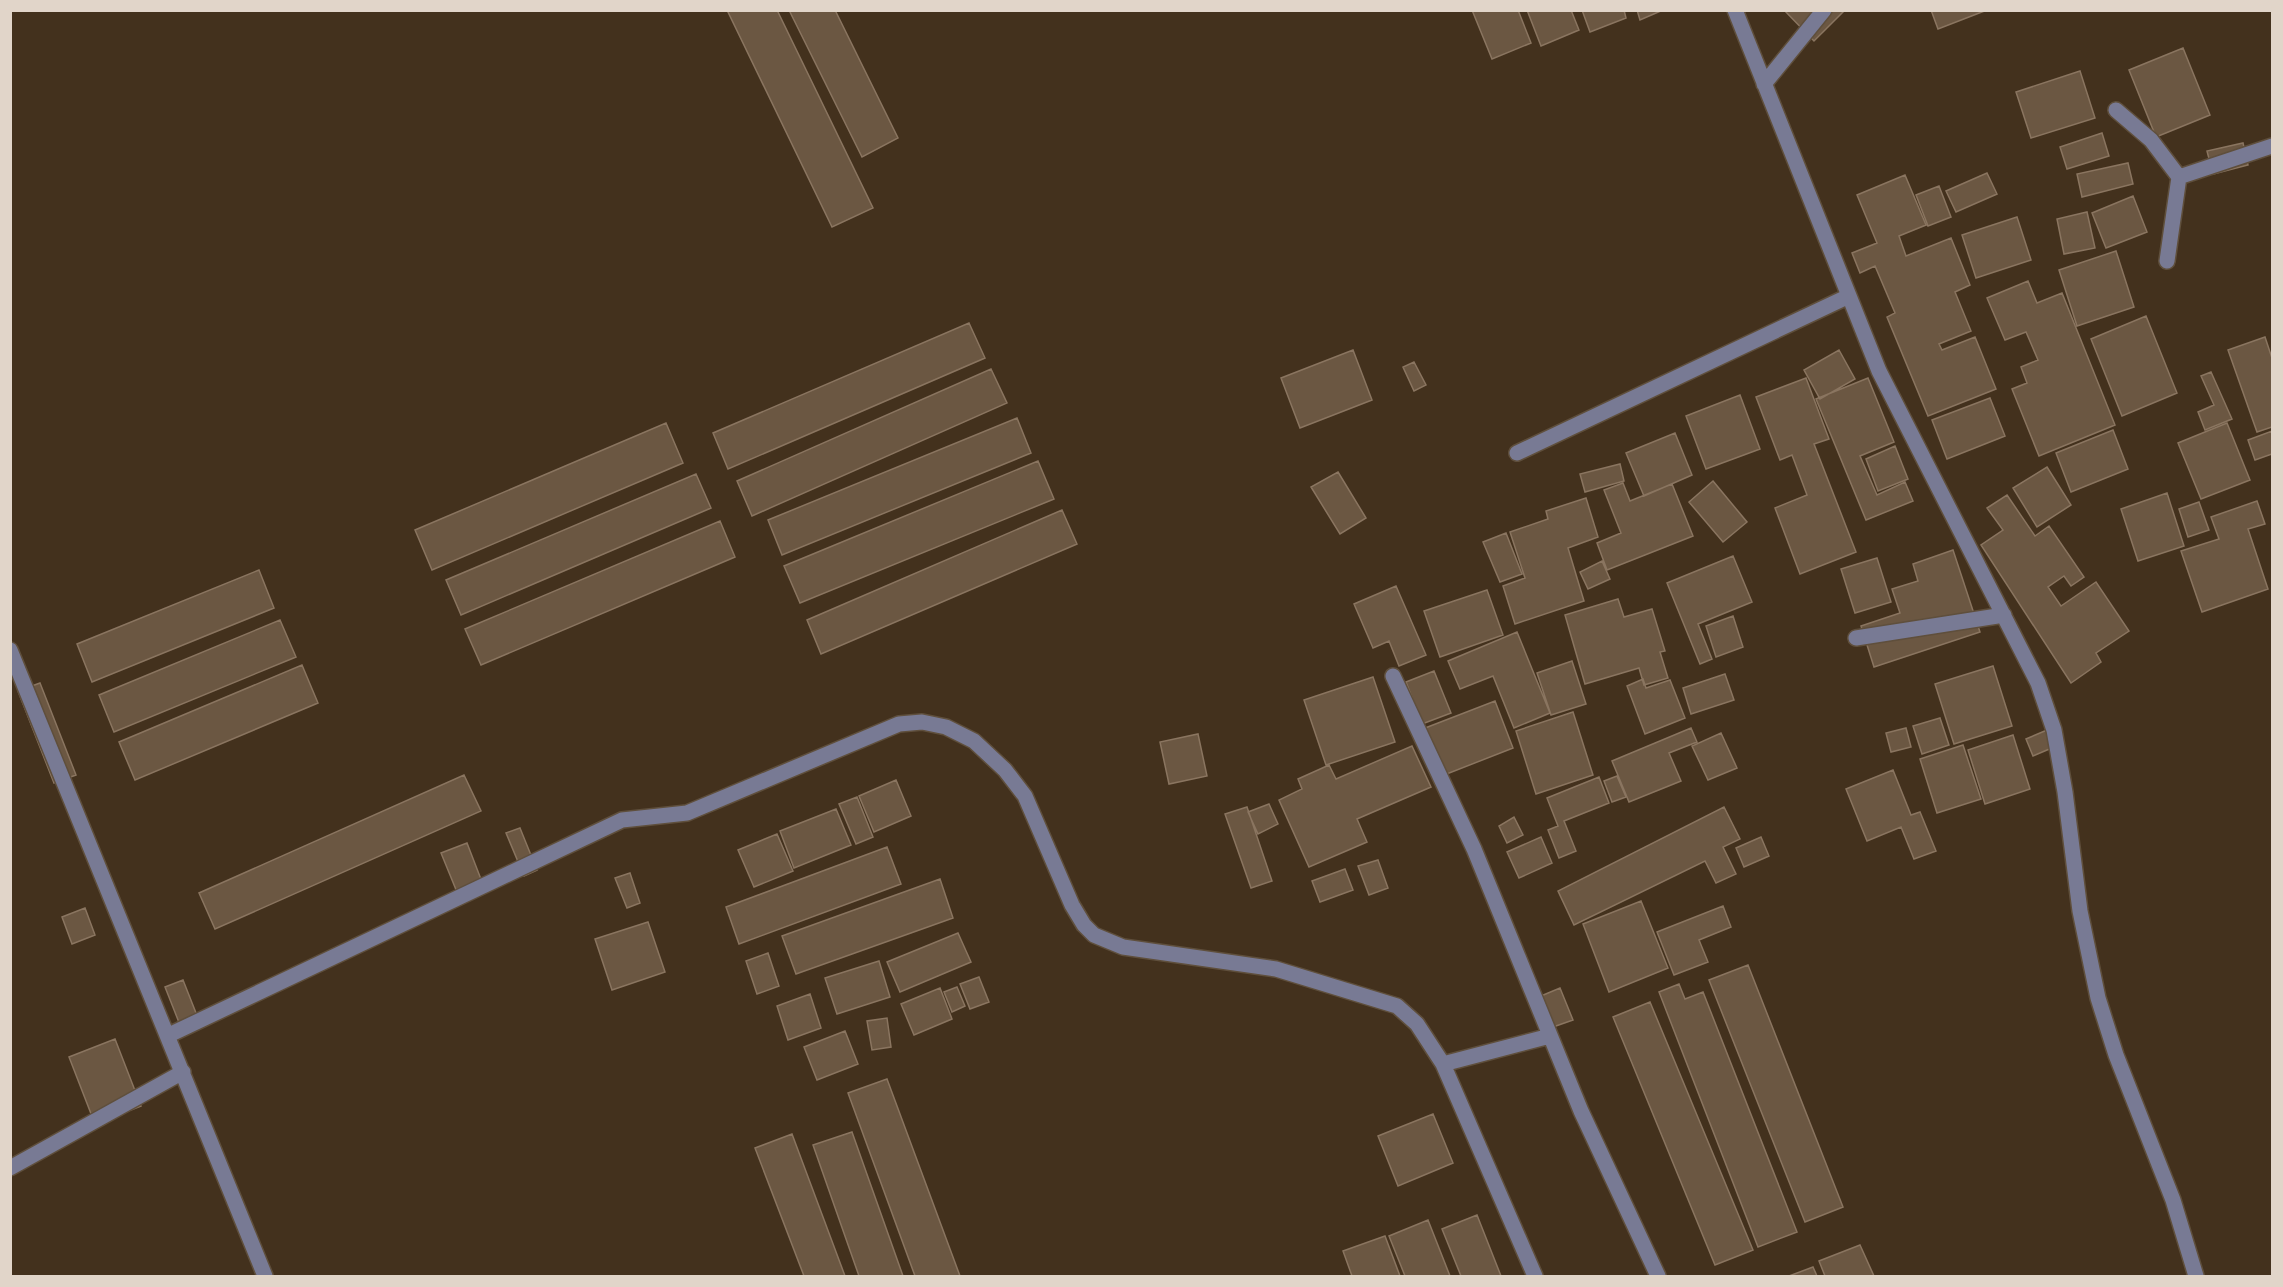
<svg xmlns="http://www.w3.org/2000/svg" width="2283" height="1287" font-family="Overpass,sans-serif">
<rect width="100%" height="100%" fill="#43311d"/>
<path fill="#6b5742" stroke="#8a7560" stroke-width="1.5" d="M727,10h50l96,198 -41,19z
M789,10h46l63,128 -36,19z
M1472,10h46l13,33 -39,16z
M1527,10h44l8,20 -38,16z
M1582,10h42l2,8 -36,14z
M1637,10h26l-23,10z
M1784,10h61l-31,31z
M1931,10h56l-49,19z
M2183,48l27,67 -54,22 -27,-67z
M2080,71l15,47 -64,20 -15,-46z
M2102,133l7,23 -42,13 -7,-22z
M2243,143l5,22 -35,9 -6,-23z
M2128,163l5,21 -51,13 -5,-23z
M1987,173l10,21 -41,18 -10,-21z
M1905,175l21,50 -27,11 7,20 45,-18 19,47 -15,7 16,39 -32,13 3,6 33,-13 21,52 -68,27 -41,-99 8,-4 -20,-47 -15,7 -8,-20 25,-10 -20,-48z
M1939,186l12,31 -23,9 -12,-31z
M2133,196l14,36 -41,16 -14,-35z
M2087,212l8,36 -31,6 -7,-35z
M2017,217l14,43 -55,18 -14,-43z
M2116,251l18,56 -57,19 -18,-56z
M2028,281l9,22 25,-10 53,132 -76,31 -27,-67 15,-6 -6,-16 17,-7 -12,-28 -21,8 -18,-42z
M2146,316l31,77 -55,23 -31,-77z
M969,323l16,35 -257,111 -15,-36z
M2265,337l7,21v69l-15,5 -29,-82z
M1353,350l19,50 -72,28 -19,-50z
M1839,350l16,29 -35,20 -16,-29z
M1414,362l12,23 -12,6 -11,-24z
M991,369l16,34 -255,113 -15,-35z
M2211,372l21,47 -27,11 -7,-18 16,-7 -13,-29z
M1806,378l23,61 -15,5 42,108 -56,22 -25,-66 32,-13 -15,-40 -12,5 -24,-63z
M1868,378l26,64 -34,14 17,39 28,-13 8,19 -47,19 -50,-121z
M1740,395l20,54 -54,20 -20,-53z
M1990,398l15,38 -58,23 -15,-39z
M1017,418l14,35 -249,102 -14,-35z
M666,423l17,40 -251,107 -17,-40z
M2227,423l23,57 -49,19 -23,-56z
M2113,430l15,39 -57,23 -15,-39z
M2272,431v23l-17,6 -7,-20z
M1675,433l17,42 -48,21 -18,-43z
M1895,446l13,33 -30,12 -12,-32z
M1038,461l16,38 -254,104 -16,-37z
M1620,464l4,17 -39,11 -5,-18z
M2047,467l24,38 -34,22 -24,-39z
M1338,472l28,46 -26,16 -29,-47z
M696,474l15,34 -250,107 -15,-35z
M1713,481l34,41 -24,20 -34,-40z
M1623,483l7,18 42,-17 21,52 -86,34 -10,-27 24,-10 -17,-43z
M2167,493l17,53 -46,15 -17,-52z
M2007,495l28,41 14,-10 35,51 -13,9 -7,-10 -16,11 13,19 35,-24 33,49 -33,22 5,9 -30,21 -90,-138 22,-15 -16,-22z
M1586,498l12,39 -30,11 16,53 -69,23 -12,-38 22,-8 -15,-46 38,-13 -2,-8z
M2257,501l8,23 -17,5 20,60 -66,23 -21,-61 38,-12 -8,-22z
M2199,502l10,28 -21,7 -9,-28z
M1062,510l15,34 -256,110 -14,-34z
M720,521l15,36 -254,108 -16,-36z
M1506,533l16,41 -22,8 -17,-40z
M1953,550l27,82 -106,35 -13,-41 39,-13 -8,-24 26,-8 -5,-17z
M1733,556l19,46 -54,22 14,35 -12,5 -33,-81z
M1877,558l14,44 -36,11 -14,-44z
M1602,561l8,18 -22,10 -8,-17z
M259,570l15,38 -182,74 -15,-38z
M1396,586l30,69 -27,11 -10,-25 -16,7 -19,-44z
M1487,590l16,45 -63,22 -16,-46z
M1618,599l6,18 28,-8 13,42 -5,1 8,26 -24,7 -5,-17 -54,16 -20,-69z
M1733,616l10,31 -27,10 -10,-31z
M280,620l16,37 -182,75 -15,-37z
M1517,632l33,81 -36,15 -21,-52 -33,13 -12,-28z
M1572,661l14,43 -35,11 -14,-42z
M302,665l16,38 -183,77 -16,-38z
M1993,666l19,60 -58,18 -19,-60z
M1434,671l17,42 -29,11 -16,-42z
M1725,674l9,26 -43,14 -8,-26z
M1373,677l22,65 -69,23 -22,-65z
M1643,679l3,9 24,-8 15,38 -40,16 -18,-48z
M40,683l36,92 -22,8 -36,-92z
M1495,701l18,47 -74,29 -19,-47z
M1573,712l20,63 -57,19 -20,-63z
M1940,718l9,27 -27,9 -9,-28z
M1691,728l6,14 -28,11 12,28 -52,21 -17,-41z
M1906,728l5,19 -20,5 -5,-19z
M2047,730l7,17 -21,9 -7,-17z
M1721,733l16,35 -29,12 -16,-34z
M1198,734l9,42 -38,8 -9,-42z
M2013,735l17,54 -45,15 -17,-54z
M1963,745l18,54 -44,14 -17,-54z
M1412,746l19,41 -74,32 10,23 -58,25 -30,-67 23,-11 -4,-10 31,-14 7,14z
M1893,770l18,45 9,-3 16,39 -22,8 -13,-32 -34,14 -21,-52z
M464,775l17,36 -266,118 -16,-36z
M1617,776l9,21 -14,5 -8,-21z
M1599,777l10,26 -45,18 12,30 -17,7 -11,-28 10,-4 -11,-28z
M896,780l15,36 -37,16 -15,-36z
M857,797l16,40 -17,7 -17,-40z
M1269,804l9,20 -20,10 -10,-22z
M1247,807l25,74 -21,7 -26,-74z
M1724,807l16,32 -17,8 13,27 -20,9 -11,-22 -131,64 -16,-34z
M836,809l15,36 -57,23 -14,-37z
M1514,817l9,18 -16,8 -8,-17z
M520,828l17,42 -13,6 -18,-43z
M777,834l16,37 -39,16 -16,-37z
M1541,837l11,26 -33,15 -12,-26z
M1761,837l8,19 -25,11 -8,-19z
M467,843l17,44 -25,10 -18,-44z
M887,847l14,37 -162,60 -13,-37z
M1378,860l10,28 -19,7 -11,-29z
M1345,869l8,21 -33,12 -8,-21z
M630,873l10,30 -13,5 -12,-30z
M940,879l13,39 -157,56 -14,-38z
M1641,901l27,67 -59,24 -26,-68z
M1723,906l8,21 -32,13 9,22 -34,13 -17,-43z
M85,908l10,27 -23,9 -10,-27z
M648,922l17,50 -53,18 -17,-51z
M958,933l13,29 -71,30 -13,-30z
M768,953l11,33 -22,8 -11,-33z
M879,961l11,36 -53,17 -12,-36z
M1748,965l95,242 -38,15 -96,-242z
M979,977l10,25 -19,7 -10,-25z
M183,980l15,38 -18,7 -15,-38z
M1679,984l6,15 18,-7 94,240 -39,15 -99,-255z
M957,987l8,19 -13,6 -8,-20z
M940,988l12,31 -38,16 -13,-31z
M1560,988l13,32 -20,7 -12,-31z
M810,994l11,34 -33,12 -11,-34z
M1650,1002l103,248 -38,15 -102,-248z
M887,1018l4,29 -19,3 -5,-29z
M845,1031l13,33 -41,16 -13,-33z
M115,1039l26,67 -46,18 -26,-67z
M887,1079l73,197h-45l-67,-183z
M1433,1114l20,49 -55,23 -20,-50z
M852,1132l51,144h-44l-46,-131z
M792,1134l53,142h-41l-49,-128z
M1477,1215l24,61h-40l-19,-47z
M1428,1220l22,56h-45l-16,-40z
M1385,1236l15,40h-48l-9,-25z
M1860,1245l14,31h-49l-6,-15z
M1813,1267l4,9h-28z"/>
<g fill="none" stroke-linecap="round" stroke-linejoin="round">
<g stroke="#5f4f3c" stroke-width="18">
<path id="minor" d="M1735,10l144,361 159,312 16,47 11,62 15,119 18,87 18,57 57,145 23,76
M1764,84l60,-74
M2116,110l35,30 28,37 -12,84
M2179,177l93,-31
M1517,453l332,-157
M1856,638l148,-23
M10,650l255,626
M1393,676l81,173 107,262 77,165
M169,1035l453,-215 65,-7 212,-89 23,-2 24,5 28,14 31,29 20,26 47,109 12,20 10,10 29,12 153,22 121,37 20,18 26,40 107,-28
M1443,1064l92,212
M10,1168l173,-96"/>
</g>
<use href="#minor" stroke="#787a94" stroke-width="15"/>
</g>
<rect width="2283" height="1287" fill="none" stroke="#e1d5c9" stroke-width="24"/>
</svg>
